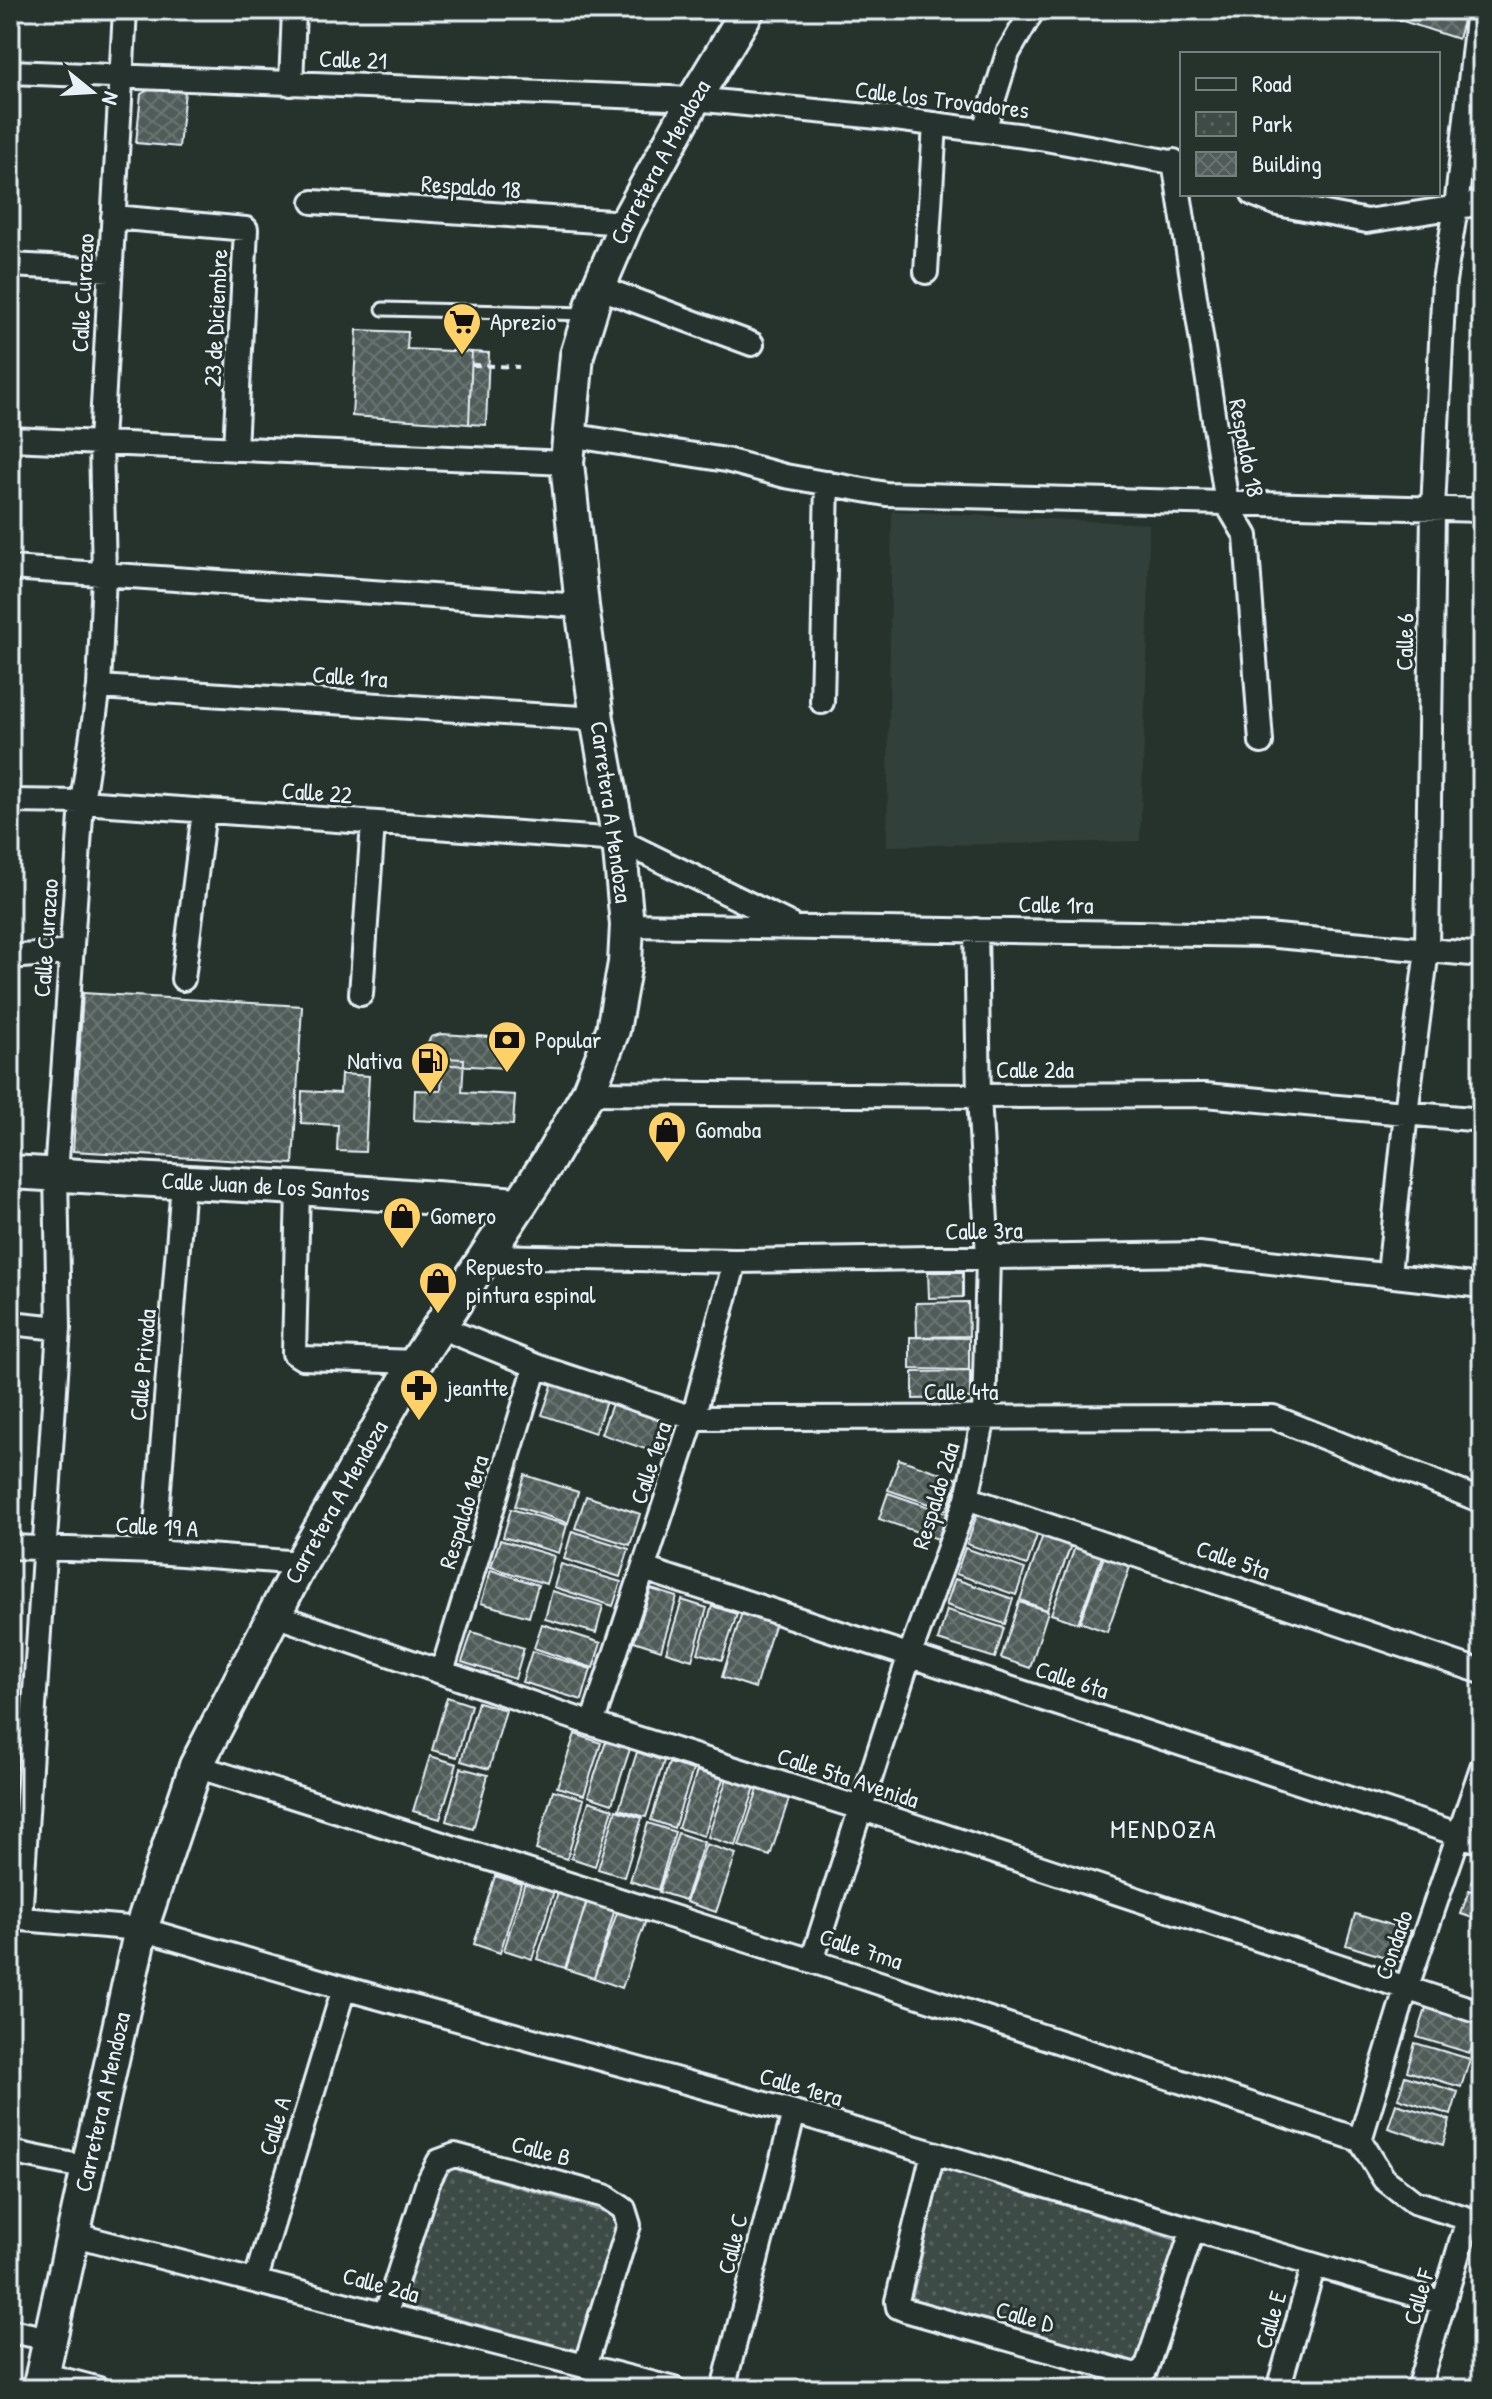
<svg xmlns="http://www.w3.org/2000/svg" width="1492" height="2399" font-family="'Patrick Hand',sans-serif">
<defs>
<pattern id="park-dots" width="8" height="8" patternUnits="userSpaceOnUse" patternTransform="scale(2)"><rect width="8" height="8" fill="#3e4b47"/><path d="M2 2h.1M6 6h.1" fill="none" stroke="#5a6562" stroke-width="1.8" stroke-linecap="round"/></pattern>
<pattern id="building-cross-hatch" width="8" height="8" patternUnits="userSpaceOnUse" patternTransform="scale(2)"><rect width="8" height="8" fill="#505c59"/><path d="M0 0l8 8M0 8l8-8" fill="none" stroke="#697472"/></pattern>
</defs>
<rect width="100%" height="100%" fill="#26332d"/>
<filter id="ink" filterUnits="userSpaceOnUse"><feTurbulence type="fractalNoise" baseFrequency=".0125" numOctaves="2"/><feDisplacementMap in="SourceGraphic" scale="16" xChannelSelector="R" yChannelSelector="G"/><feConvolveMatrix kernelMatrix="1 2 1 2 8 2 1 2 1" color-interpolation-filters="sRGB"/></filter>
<g filter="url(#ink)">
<path fill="#333f3a" d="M892,511l257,13 -1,106 -8,211 -253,5z"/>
<path fill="url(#park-dots)" stroke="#939ea0" stroke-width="2" d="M442,2165l177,51 -40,135 -175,-46z
M942,2167l241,75 -43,127 -229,-65z"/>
<path fill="url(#building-cross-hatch)" stroke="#e8f1f8" stroke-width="2" d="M1369,10h97l-8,29z
M150,89l35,2 -6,56 -43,-4 5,-49z
M357,330l51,2 -1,17 65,3 -3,72 -117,-8z
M472,352l17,1 -3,72 -17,-1z
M83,993l219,13 -9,158 -220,-13z
M441,1034l67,4 -1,30 -73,-4 -8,-7 -1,-10 6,-10z
M443,1058l21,1 -2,33 53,3 -2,30 -99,-5 1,-30 26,1z
M341,1074l28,2 -4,76 -28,-1 1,-26 -37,-2 1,-32 38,2z
M928,1272h35v25l-34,1z
M968,1302l1,34 -52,1 -1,-34z
M910,1337l59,1v32l-59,-1z
M970,1371v27l-57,1v-27z
M553,1383l53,18 -11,32 -53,-18z
M612,1404l55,19 -10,30 -56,-19z
M899,1459l59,20 -11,31 -59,-20z
M525,1475l53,17 -10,31 -53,-17z
M888,1493l59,20 -9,26 -59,-20z
M586,1496l54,18 -10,31 -55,-17z
M511,1509l56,16 -8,28 -56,-16z
M977,1514l60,21 -10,30 -60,-21z
M572,1531l57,18 -9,28 -56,-18z
M1043,1535l28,10 -24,65 -27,-10z
M500,1540l54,16 -8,28 -55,-17z
M1075,1547l27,9 -24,67 -27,-9z
M965,1548l60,21 -9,26 -60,-21z
M1105,1554l26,10 -24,68 -27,-10z
M561,1564l60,18 -8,24 -59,-19z
M491,1570l47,15 -9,32 -48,-14z
M955,1579l58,20 -8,25 -59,-19z
M651,1589l26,8 -16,53 -27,-9z
M552,1591l51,15 -7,27 -51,-14z
M682,1600l25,8 -15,52 -26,-8z
M1019,1602l29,9 -18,57 -29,-10z
M712,1606l25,8 -15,46 -24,-7z
M947,1610l57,18 -9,30 -57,-18z
M742,1612l33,10 -20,66 -33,-11z
M542,1624l59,19 -8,25 -59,-20z
M472,1632l52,16 -9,31 -53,-17z
M532,1651l59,18 -9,31 -60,-18z
M447,1697l24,8 -14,52 -25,-7z
M478,1702l28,8 -17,59 -28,-8z
M575,1734l26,9 -17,52 -27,-8z
M606,1741l24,8 -18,55 -24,-8z
M637,1752l27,9 -18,56 -27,-8z
M430,1756l27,8 -17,55 -27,-8z
M669,1763l24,7 -19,58 -23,-8z
M461,1768l27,7 -15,54 -27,-8z
M697,1771l26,8 -19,57 -26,-8z
M727,1778l28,9 -19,59 -28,-9z
M758,1789l31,10 -19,57 -31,-10z
M553,1790l31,9 -17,60 -31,-9z
M589,1801l24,8 -18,57 -24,-8z
M616,1810l26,8 -18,59 -26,-8z
M648,1823l27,9 -17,58 -28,-9z
M678,1833l26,9 -19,58 -26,-8z
M706,1844l30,10 -20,58 -30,-10z
M1481,1854h1v32l-11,-3z
M495,1876l26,8 -21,69 -26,-9z
M526,1879l29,9 -23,71 -28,-9z
M559,1890l29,9 -23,69 -28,-9z
M1469,1890l13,4v27l-21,-7z
M587,1900l28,9 -21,69 -28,-9z
M618,1910l28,10 -24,68 -28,-10z
M1355,1914l56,17 -10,31 -55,-17z
M1428,2002l53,17 -11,34 -53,-16z
M1415,2043l55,16 -9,28 -54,-16z
M1405,2076l53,16 -7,23 -53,-17z
M1396,2104l54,16 -7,25 -55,-17z"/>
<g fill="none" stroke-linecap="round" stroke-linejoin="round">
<g stroke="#e8f1f8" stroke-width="17">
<path id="lane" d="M383,309l204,5"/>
</g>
<g stroke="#e8f1f8" stroke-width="28">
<path id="street" d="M10,72l684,27 194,19 152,20 142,26
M291,84l3,-74
M984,130l24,-77 25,-43
M1174,161l53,343 19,32 15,206
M1253,194l25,10 89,17 104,-16 11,-4
M313,202l313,21
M113,217l133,12 -11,220
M10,265l100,5
M926,272l9,-148
M598,287l154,57
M569,435l157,25 59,16 101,18 596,16
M10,439l557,24
M10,568l572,38
M99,687l498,32
M822,702l5,-219
M10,801l72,1 537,38 169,83
M627,925l639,10 216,20
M10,957l61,-5
M183,979l21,-168
M361,994l12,-171
M588,1093l391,3 226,-1 277,25
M298,1188l-4,165 8,5 114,4
M485,1256l250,5 464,-7 283,32
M1389,1274l17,-161 21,-163 6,-441 11,-228 12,-73 22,-198
M10,1323l49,5
M440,1327l96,39 157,52 580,-1 209,84
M967,1498l515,174
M10,1547l144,5 147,11
M154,1552l29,-369
M644,1569l838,273
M275,1615l317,109 268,84 622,205
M442,1672l94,-306
M592,1724l101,-306 42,-157
M196,1766l616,195 548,179 24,39 30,23 68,21
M10,1918l131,11 203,59 450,124 650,191
M20,1919l39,-591 -3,-154 26,-372 17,-115 5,-112 -3,-133 24,-432
M812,1961l98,-307 57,-156 17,-81 4,-160 -9,-161 -3,-166
M1360,2140l46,-151 76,-222
M10,2152l78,16
M933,2153l-36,148 1,6 7,3 231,65 10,-6 47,-140
M75,2235l599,154
M256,2279l88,-291
M386,2313l42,-131 11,-21 16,-6 150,41 19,13 5,16 -44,141
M10,2331l41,8
M42,2374l57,15
M723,2389l71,-277
M1278,2389l36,-124
M1418,2389l50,-170"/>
</g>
<g stroke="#e8f1f8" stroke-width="38">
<g id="secondary">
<path id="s1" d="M10,1172l288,16 222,16"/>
<path id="s2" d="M39,2389l102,-460 55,-163 105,-203 115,-201 133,-202 39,-67 25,-63 12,-67 2,-38 -8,-85 -22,-121 -15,-113 -15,-143 10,-108 19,-62 30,-70 68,-124 54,-89"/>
</g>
</g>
<path stroke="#e8f1f8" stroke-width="4" stroke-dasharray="8 6" stroke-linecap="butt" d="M472,365l47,2"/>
<use href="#lane" stroke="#26332d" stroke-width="11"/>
<use href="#street" stroke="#26332d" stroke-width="22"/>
<use href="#secondary" stroke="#26332d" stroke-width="32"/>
</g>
</g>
<defs>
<g id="supermarket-pin" transform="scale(2)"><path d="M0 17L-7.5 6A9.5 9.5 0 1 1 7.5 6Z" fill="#ffd166" stroke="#26332d"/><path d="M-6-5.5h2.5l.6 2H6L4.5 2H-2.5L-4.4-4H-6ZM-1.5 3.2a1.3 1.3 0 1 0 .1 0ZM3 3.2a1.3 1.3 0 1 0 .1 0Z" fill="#111"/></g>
<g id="bank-pin" transform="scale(2)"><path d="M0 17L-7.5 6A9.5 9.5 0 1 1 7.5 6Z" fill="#ffd166" stroke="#26332d"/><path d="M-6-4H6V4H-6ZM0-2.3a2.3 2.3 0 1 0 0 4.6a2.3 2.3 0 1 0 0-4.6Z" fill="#111"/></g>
<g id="fuel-pin" transform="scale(2)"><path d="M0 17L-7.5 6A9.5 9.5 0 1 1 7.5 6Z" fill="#ffd166" stroke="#26332d"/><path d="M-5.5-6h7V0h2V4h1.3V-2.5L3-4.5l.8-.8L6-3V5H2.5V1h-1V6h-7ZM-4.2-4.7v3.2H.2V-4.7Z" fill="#111"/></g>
<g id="shop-pin" transform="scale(2)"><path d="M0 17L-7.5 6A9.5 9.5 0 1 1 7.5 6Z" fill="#ffd166" stroke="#26332d"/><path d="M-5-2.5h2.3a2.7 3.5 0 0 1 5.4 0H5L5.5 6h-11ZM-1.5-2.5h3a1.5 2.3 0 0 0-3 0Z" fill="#111"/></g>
<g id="pharmacy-pin" transform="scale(2)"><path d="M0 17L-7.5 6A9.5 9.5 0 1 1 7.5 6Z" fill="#ffd166" stroke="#26332d"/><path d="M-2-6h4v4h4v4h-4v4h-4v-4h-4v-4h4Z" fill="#111"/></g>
</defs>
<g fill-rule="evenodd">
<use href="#supermarket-pin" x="462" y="322"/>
<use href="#bank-pin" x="507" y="1040"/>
<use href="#fuel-pin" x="430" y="1061"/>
<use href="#shop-pin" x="667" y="1130"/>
<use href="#shop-pin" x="402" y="1216"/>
<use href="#shop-pin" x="438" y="1281"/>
<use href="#pharmacy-pin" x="419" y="1388"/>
</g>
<g text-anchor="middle" stroke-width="6" stroke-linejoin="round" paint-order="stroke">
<g font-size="24" fill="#e8f1f8" stroke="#26332d">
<text transform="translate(353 60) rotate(2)" y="8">Calle 21</text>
<text transform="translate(942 100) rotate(7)" y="8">Calle los Trovadores</text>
<text dy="8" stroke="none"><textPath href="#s2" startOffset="2382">Carretera A Mendoza</textPath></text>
<text transform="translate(471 187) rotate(4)" y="8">Respaldo 18</text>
<text transform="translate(83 293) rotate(-87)" y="8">Calle Curazao</text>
<text transform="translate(216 318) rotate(-87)" y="8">23 de Diciembre</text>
<text transform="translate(1246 448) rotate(79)" y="8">Respaldo 18</text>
<text transform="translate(1405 642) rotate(-89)" y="8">Calle 6</text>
<text transform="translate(350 677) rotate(4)" y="8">Calle 1ra</text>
<text transform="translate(317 793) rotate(4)" y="8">Calle 22</text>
<text transform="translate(611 812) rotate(82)" y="8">Carretera A Mendoza</text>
<text transform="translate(1056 905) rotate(1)" y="8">Calle 1ra</text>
<text transform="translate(46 938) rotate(-86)" y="8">Calle Curazao</text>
<text x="1035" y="1078">Calle 2da</text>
<text dy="8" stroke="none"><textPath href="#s1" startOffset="256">Calle Juan de Los Santos</textPath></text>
<text transform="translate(984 1231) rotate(-1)" y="8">Calle 3ra</text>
<text transform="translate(143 1365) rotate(-85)" y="8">Calle Privada</text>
<text x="961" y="1400">Calle 4ta</text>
<text transform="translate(651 1463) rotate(-72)" y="8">Calle 1era</text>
<text transform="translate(936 1496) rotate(-73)" y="8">Respaldo 2da</text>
<text dy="8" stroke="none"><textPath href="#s2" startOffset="942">Carretera A Mendoza</textPath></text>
<text transform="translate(464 1512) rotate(-73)" y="8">Respaldo 1era</text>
<text transform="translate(157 1527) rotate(3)" y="8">Calle 19 A</text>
<text transform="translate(1233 1560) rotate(19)" y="8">Calle 5ta</text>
<text transform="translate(1072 1680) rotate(18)" y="8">Calle 6ta</text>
<text transform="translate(848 1778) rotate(18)" y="8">Calle 5ta Avenida</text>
<text transform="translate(1394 1945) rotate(-71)" y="8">Condado</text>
<text transform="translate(861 1949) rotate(18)" y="8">Calle 7ma</text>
<text transform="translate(801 2087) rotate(16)" y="8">Calle 1era</text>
<text dy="8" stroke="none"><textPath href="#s2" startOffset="294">Carretera A Mendoza</textPath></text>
<text transform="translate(275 2126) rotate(-73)" y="8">Calle A</text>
<text transform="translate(541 2151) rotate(15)" y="8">Calle B</text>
<text transform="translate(733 2244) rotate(-76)" y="8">Calle C</text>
<text transform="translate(381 2285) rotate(15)" y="8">Calle 2da</text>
<text transform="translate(1419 2297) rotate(-74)" y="8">Calle F</text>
<text transform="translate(1025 2317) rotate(16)" y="8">Calle D</text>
<text transform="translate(1271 2320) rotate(-74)" y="8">Calle E</text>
</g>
<g font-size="24" fill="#e8f1f8" stroke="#26332d" text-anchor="start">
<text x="490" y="330">Aprezio</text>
<text x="535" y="1048">Popular</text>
<text x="402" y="1069" text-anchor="end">Nativa</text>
<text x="695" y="1138">Gomaba</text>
<text x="430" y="1224">Gomero</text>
<text x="466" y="1275">Repuesto<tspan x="466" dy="28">pintura espinal</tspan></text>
<text x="447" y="1396">jeantte</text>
</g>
<g font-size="26" letter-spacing="2" fill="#e8f1f8" stroke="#26332d">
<text x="1164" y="1838">MENDOZA</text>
</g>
</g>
<rect width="1492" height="2399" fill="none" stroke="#26332d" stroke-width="40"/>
<rect x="20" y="20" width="1452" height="2359" fill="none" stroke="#e8f1f8" stroke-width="3" filter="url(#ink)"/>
<rect x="1180" y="52" width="260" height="144" fill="#26332d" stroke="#747f7e" stroke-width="2"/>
<rect x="1196" y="78" width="40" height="12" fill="#26332d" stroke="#747f7e" stroke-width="2"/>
<text x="1252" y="92" font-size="24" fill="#e8f1f8">Road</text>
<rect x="1196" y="112" width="40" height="24" fill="url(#park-dots)" stroke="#747f7e" stroke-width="2"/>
<text x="1252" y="132" font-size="24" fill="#e8f1f8">Park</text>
<rect x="1196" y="152" width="40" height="24" fill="url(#building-cross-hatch)" stroke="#747f7e" stroke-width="2"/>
<text x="1252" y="172" font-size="24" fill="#e8f1f8">Building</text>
<g transform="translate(92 92) rotate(108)" stroke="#26332d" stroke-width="6" paint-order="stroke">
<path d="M0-6L14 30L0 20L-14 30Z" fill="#e8f1f8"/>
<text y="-12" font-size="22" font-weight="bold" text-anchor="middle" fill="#e8f1f8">N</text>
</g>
</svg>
